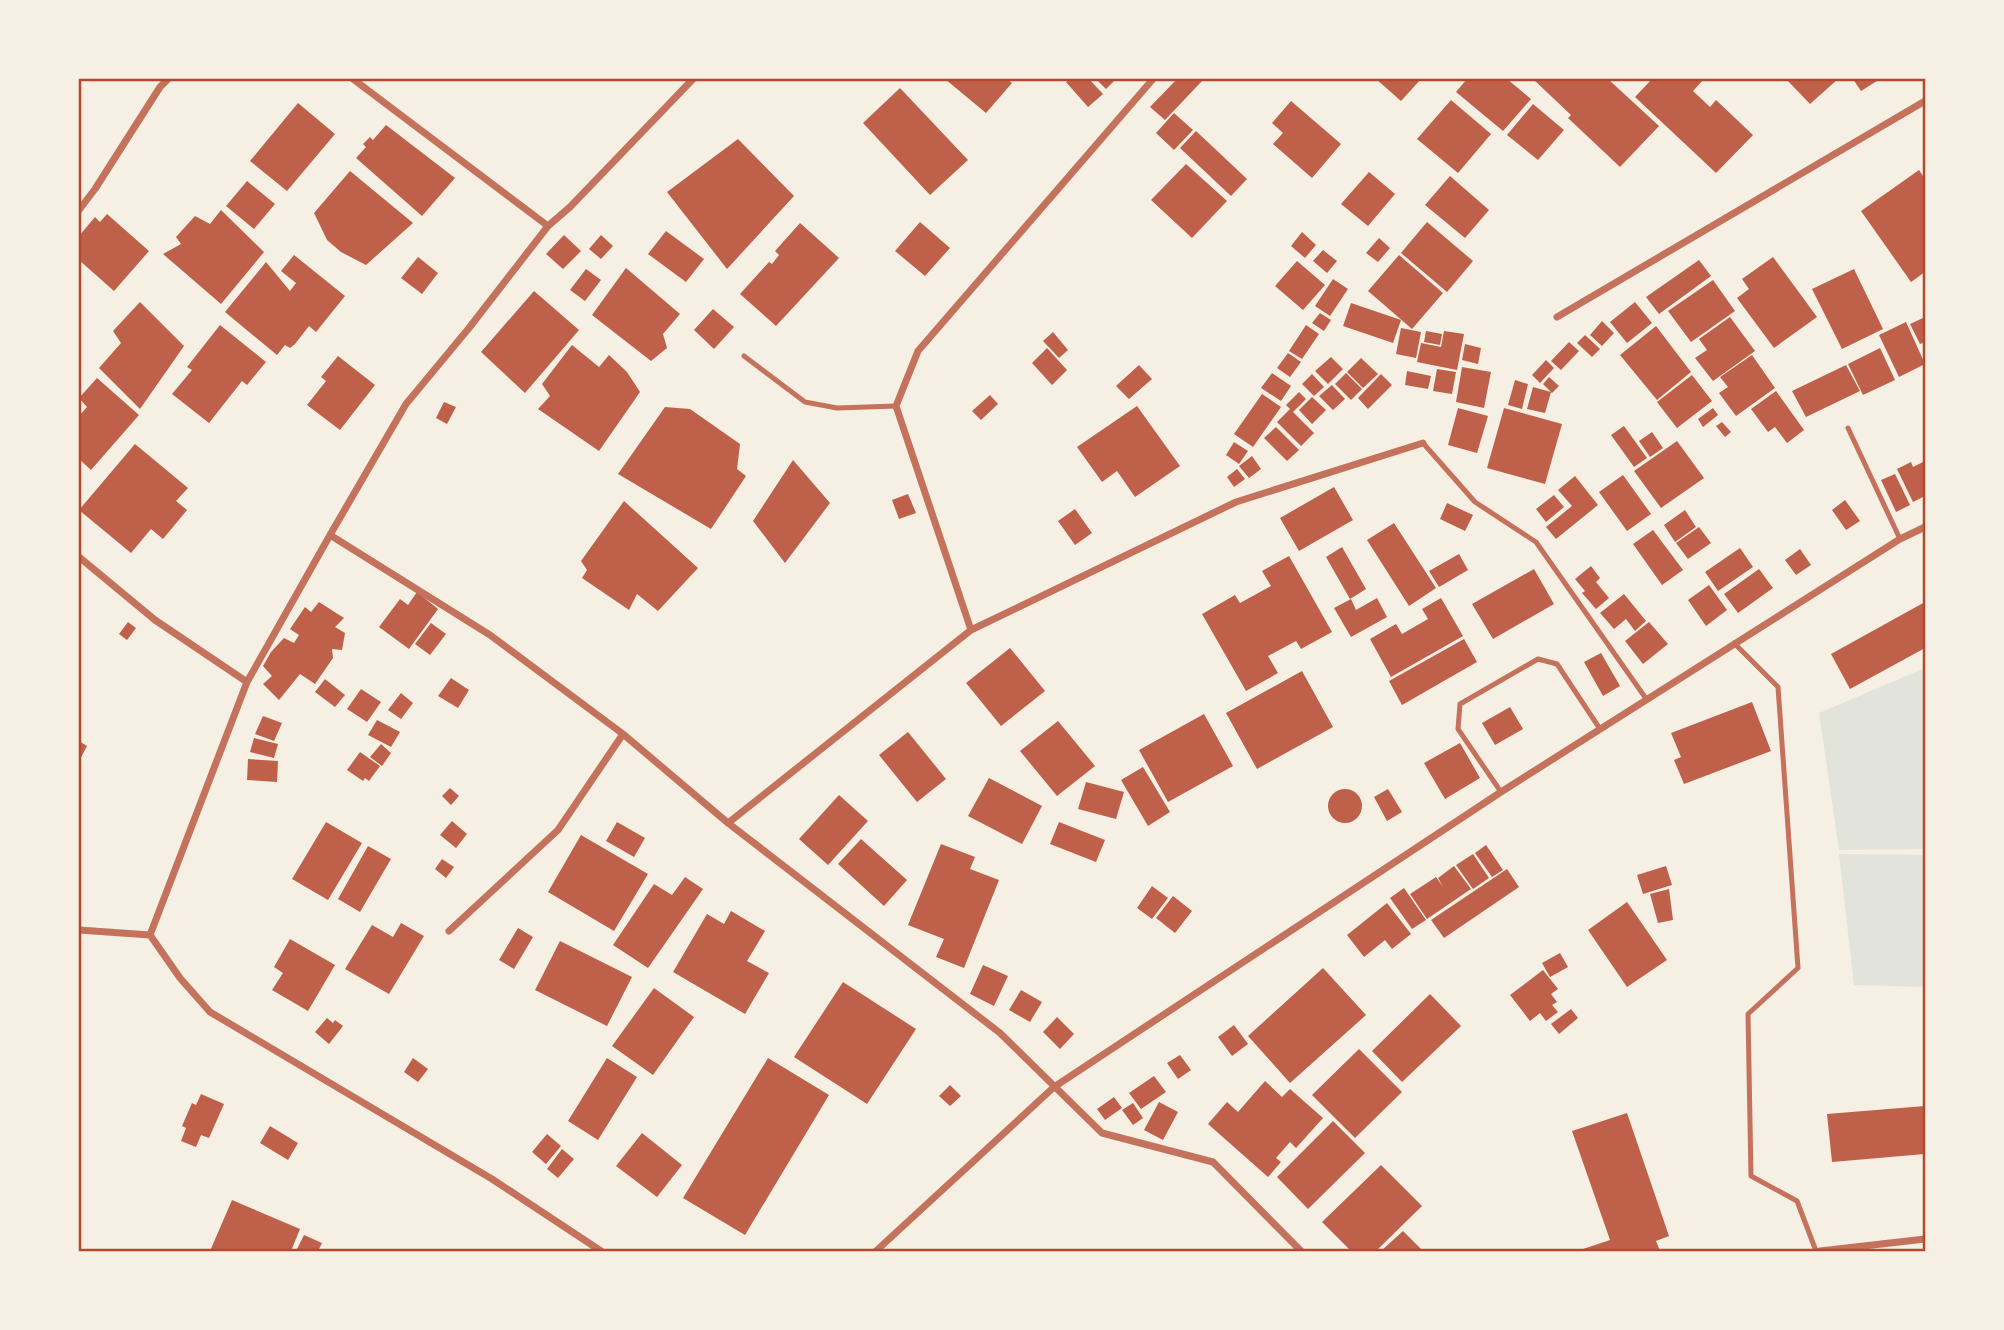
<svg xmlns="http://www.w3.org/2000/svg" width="2004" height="1330" font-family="'PT Sans',sans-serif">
<rect width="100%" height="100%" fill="#f6efe4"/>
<path fill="#e2e4dc" d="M1925,668v181l-86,1 -20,-137z
M1839,854l86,1v132l-71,-2z"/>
<path fill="#bf614a" d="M945,79h62l5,4 -26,30z
M1070,79h19l14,15 -15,13 -22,-25z
M1096,79h20l-10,10z
M1177,79h22l3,2 -37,39 -15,-13z
M1376,79h45l-20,22z
M1467,79h40l24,20 -28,32 -47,-39z
M1533,79h75l51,47 -39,41 -52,-49 3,-3z
M1652,79h49l2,1 -10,11 17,16 6,-7 37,35 -37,38 -81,-76z
M1786,79h52l-28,25z
M1853,79h27l-19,12z
M900,88l68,72 -38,35 -67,-72z
M1451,100l40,34 -33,39 -41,-34z
M1291,101l50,43 -29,34 -39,-34 10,-11 -11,-10z
M298,103l37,31 -48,57 -37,-30z
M1533,104l31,26 -26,30 -31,-25z
M1174,113l19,17 -19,20 -18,-17z
M386,125l69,53 -33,38 -66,-58 10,-11 -3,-3 7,-7 3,3z
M1196,131l51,48 -16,17 -51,-48z
M738,139l56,57 -67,73 -60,-77z
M1186,164l41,37 -35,37 -41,-38z
M1919,170l6,9v93l-14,10 -50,-71z
M350,171l63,52 -47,42 -25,-13 -14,-12 -13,-27z
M1369,172l26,22 -27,32 -27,-22z
M1450,176l39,34 -24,28 -40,-33z
M247,181l28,23 -21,25 -28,-23z
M221,210l43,42 -43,52 -58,-50 18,-10 -5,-7 19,-21 15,8z
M107,214l42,37 -35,40 -35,-31v-24l16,-19 5,5z
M920,222l30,26 -25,28 -30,-25z
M1427,222l46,39 -26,31 -46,-39z
M800,223l39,35 -63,68 -36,-32 29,-32 3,2 7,-9 -4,-4z
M666,231l38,28 -18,23 -38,-28z
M1302,232l14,13 -11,13 -14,-12z
M564,235l17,16 -18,18 -17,-15z
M601,235l12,11 -12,13 -12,-10z
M1379,238l11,10 -12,14 -12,-9z
M1323,250l14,11 -10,12 -14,-12z
M294,255l51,41 -29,36 -7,-6 -14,18 -5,4 -5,-3 -8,10 -52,-43 41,-50 24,29 6,-8 -15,-12z
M1399,255l44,38 -31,36 -44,-38z
M418,257l20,16 -16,21 -21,-16z
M1773,257l44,60 -43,31 -37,-50 12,-9 -7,-10z
M1699,260l12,16 -52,38 -13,-17z
M1297,261l28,24 -22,25 -28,-24z
M626,268l54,46 -17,20 4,14 -16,13 -59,-46z
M586,269l15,11 -16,21 -15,-11z
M1854,269l29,60 -41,20 -30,-60z
M1333,279l15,10 -18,27 -15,-10z
M1713,280l22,31 -44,31 -23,-31z
M534,291l45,39 -54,63 -44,-41z
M140,302l44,44 -44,63 -41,-41 22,-25 -8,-12z
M1635,302l17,21 -25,20 -17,-21z
M1351,303l50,17 -8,23 -50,-17z
M713,309l21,18 -20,22 -20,-19z
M1320,313l11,7 -7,11 -12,-8z
M1730,317l25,34 -42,30 -18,-23 12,-8 -8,-11z
M1925,317v25l-5,2 -10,-20z
M1602,321l12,12 -12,13 -12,-11z
M1906,322l19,42 -26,13 -20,-42z
M220,325l46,37 -19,23 -5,-4 -33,42 -37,-29 20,-24 -5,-3z
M1306,325l13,9 -17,25 -13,-8z
M1656,326l35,46 -34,28 -37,-45z
M1401,328l20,4 -5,26 -20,-4z
M1426,331l16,3 -2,11 -16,-3z
M1444,331l20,3 -7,36 -40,-8 4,-19 20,4z
M1053,332l15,18 -9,8 -16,-17z
M1585,335l15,14 -8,8 -15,-14z
M1569,342l10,9 -18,19 -10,-9z
M1465,344l16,4 -3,16 -16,-4z
M572,345l27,22 10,-12 18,17 13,20 -41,59 -61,-42 12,-13 -8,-12z
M1047,348l20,22 -15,15 -20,-22z
M1880,348l15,32 -32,15 -15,-31z
M1288,353l13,9 -11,15 -13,-9z
M1752,355l23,33 -39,28 -17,-23 9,-6 -8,-10z
M338,356l37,29 -35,45 -33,-25 19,-24 -5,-4z
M1331,357l12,12 -15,15 -13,-13z
M1361,358l17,16 -15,14 -16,-16z
M1546,360l8,8 -14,15 -8,-8z
M1139,365l13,14 -23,20 -13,-13z
M1846,365l14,26 -54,26 -14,-26z
M1462,367l29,5 -7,36 -28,-6z
M1437,369l19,3 -4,22 -19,-3z
M1407,371l24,5 -3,13 -23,-4z
M1272,373l19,13 -10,15 -20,-13z
M1346,373l16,16 -11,11 -16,-16z
M1312,374l12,13 -10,9 -12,-12z
M1381,374l11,11 -24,24 -10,-11z
M1692,375l20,26 -35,27 -20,-26z
M1549,377l10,9 -7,7 -9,-9z
M97,378l42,37 -48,55 -12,-11v-43l8,-9 -8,-9z
M1515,380l13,4 -6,25 -14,-4z
M1332,385l13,14 -12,11 -14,-14z
M1533,387l18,5 -6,21 -18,-4z
M1776,391l28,39 -17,13 -12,-16 -7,5 -17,-23z
M1299,392l7,7 -13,13 21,21 -13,13 -24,-24 13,-13 -4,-4z
M1262,394l19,13 -28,40 -19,-13z
M990,395l8,9 -17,16 -9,-9z
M1312,397l14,13 -14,14 -13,-14z
M444,402l12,5 -9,17 -11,-6z
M1137,406l43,60 -45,31 -18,-26 -15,11 -25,-35z
M665,407l25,2 50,35 -3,25 9,7 -35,53 -93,-55z
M1458,408l30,8 -11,37 -29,-8z
M1504,408l58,16 -17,60 -58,-16z
M1713,408l5,7 -15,12 -5,-8z
M1722,422l9,10 -6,5 -9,-11z
M1624,426l23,32 -13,9 -23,-32z
M1276,427l23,23 -12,11 -23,-23z
M1652,432l11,16 -13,9 -11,-16z
M1677,441l27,37 -43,30 -27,-37z
M1234,442l14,9 -9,13 -13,-9z
M135,444l53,44 -12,13 11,9 -24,29 -12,-10 -20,24 -52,-43z
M1252,456l9,13 -12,9 -10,-12z
M793,460l37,43 -45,60 -32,-42z
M1925,461v35l-12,6 -16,-33 14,-7 2,5z
M1237,469l8,10 -11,8 -7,-10z
M1895,474l15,31 -14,7 -15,-32z
M1623,475l28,39 -24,17 -28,-39z
M1575,476l23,29 -42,34 -10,-12 26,-21 -14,-16z
M1334,487l19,33 -54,31 -19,-33z
M908,494l8,19 -17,6 -7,-19z
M1554,495l10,12 -18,15 -10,-13z
M1845,500l15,21 -14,9 -14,-20z
M624,501l74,67 -40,43 -21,-17 -8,16 -47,-32 5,-8 -6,-9z
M1447,503l26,12 -8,16 -25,-12z
M1075,509l17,24 -17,12 -17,-24z
M1685,510l11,17 -21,15 -11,-17z
M1394,523l42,65 -27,18 -42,-66z
M1699,527l12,16 -23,16 -12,-16z
M1653,530l30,40 -21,15 -29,-41z
M1342,547l24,42 -16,10 -24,-42z
M1740,548l13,19 -35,24 -13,-19z
M1800,549l11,16 -15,10 -11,-15z
M1459,554l9,16 -29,17 -10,-16z
M1289,556l43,76 -31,17 -5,-8 -28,15 10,17 -32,18 -44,-77 33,-19 5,8 31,-17 -9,-15z
M1591,566l9,12 -4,4 13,16 -13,11 -14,-16 3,-2 -10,-12z
M1534,569l20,35 -61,35 -21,-35z
M1759,569l14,19 -35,25 -14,-19z
M1709,585l18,25 -21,16 -18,-26z
M417,592l21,17 -29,40 -30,-22 21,-28 8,6z
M1624,594l22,27 -11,10 -9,-12 -12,10 -14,-16z
M1377,598l10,19 -36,20 -17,-29 17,-9 5,11z
M1441,598l22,38 -72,41 -21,-38 26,-15 6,10 26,-15 -6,-10z
M319,602l25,16 -9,9 10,6 -3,17 -10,-1 1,9 -18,26 -15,-10 -21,26 -16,-16 9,-8 -9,-10 8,-14 13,-14 10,5 5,-8 -9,-6 15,-22 6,5z
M1925,602v46l-75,41 -19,-35z
M128,622l8,6 -9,12 -8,-6z
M1649,622l19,22 -25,20 -18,-23z
M431,623l15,11 -16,21 -15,-11z
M1464,639l13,23 -75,43 -13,-24z
M1010,648l35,43 -44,35 -35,-43z
M1601,653l19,33 -17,10 -19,-34z
M1302,671l31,56 -76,42 -31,-56z
M451,678l18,12 -11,18 -20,-12z
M325,679l20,16 -10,12 -20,-15z
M361,689l20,13 -14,20 -20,-13z
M401,693l12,10 -12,16 -13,-9z
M1752,702l19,49 -87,33 -10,-24 7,-3 -10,-24z
M1510,707l13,22 -28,16 -13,-22z
M1204,714l29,52 -65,36 -29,-52z
M263,716l19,7 -8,18 -19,-7z
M377,720l23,12 -9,15 -23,-12z
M1058,721l37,45 -38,30 -37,-45z
M908,732l38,47 -29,23 -38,-47z
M254,738l24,6 -4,14 -24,-6z
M79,741l8,5 -8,15z
M1460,743l20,35 -35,21 -21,-36z
M381,744l10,9 -9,13 -12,-9z
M360,752l20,14 -11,15 -4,-3 -2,3 -16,-11z
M248,759l30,2 -1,21 -30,-2z
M1143,767l27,45 -22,14 -27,-46z
M989,778l53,28 -20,38 -54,-28z
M1086,782l38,10 -8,27 -38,-10z
M450,788l9,8 -8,9 -9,-9z
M1328 806a17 17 0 1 1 34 0a17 17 0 1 1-34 0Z
M1388,789l14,23 -15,9 -13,-24z
M839,795l29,26 -40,44 -29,-26z
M452,821l15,13 -11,14 -16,-13z
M326,822l36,21 -34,57 -36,-21z
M617,822l28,16 -11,19 -28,-16z
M1059,822l46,18 -9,22 -46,-18z
M581,835l67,39 -34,57 -66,-39z
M861,839l46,41 -23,26 -46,-42z
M941,844l34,13 -5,12 29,11 -35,88 -28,-11 8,-18 -36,-14z
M1486,845l17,25 -11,7 -17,-24z
M368,846l23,13 -31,53 -22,-13z
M1473,854l16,24 -16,11 -17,-24z
M442,859l12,8 -8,11 -11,-9z
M1454,866l17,23 -44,30 -17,-25 26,-17 7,10 -5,-9z
M1666,866l6,19 -29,9 -6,-19z
M1507,869l12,18 -75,51 -13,-18z
M685,877l18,12 -55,79 -35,-23 41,-61 18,11z
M1152,886l16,12 -16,21 -15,-11z
M1404,888l22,32 -14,9 -22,-31z
M1669,889l4,31 -15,3 -8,-29z
M1173,896l19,15 -17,22 -19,-15z
M1627,902l40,58 -40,27 -39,-57z
M1387,903l24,31 -19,15 -7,-9 -21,17 -17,-22z
M731,911l34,20 -18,30 22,12 -24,41 -72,-42 34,-58 17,10z
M401,923l23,13 -35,58 -44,-25 27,-44 21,12z
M518,928l15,9 -19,32 -15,-9z
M290,939l45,26 -27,46 -36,-21 11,-17 -9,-6z
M560,941l72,36 -25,49 -72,-36z
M1560,953l8,14 -18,10 -8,-14z
M983,965l25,11 -14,30 -24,-12z
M1323,968l43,47 -76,68 -42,-47z
M1543,970l15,19 -7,5 6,8 -5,3 6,7 -12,9 -6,-8 -10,8 -20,-26z
M843,982l73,47 -49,75 -73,-47z
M654,988l40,29 -41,58 -41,-29z
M1021,990l21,12 -12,20 -21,-12z
M1430,994l31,32 -59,56 -30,-31z
M1571,1009l7,9 -19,16 -8,-10z
M1057,1017l17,17 -14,15 -17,-17z
M327,1018l6,5 2,-3 8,6 -14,18 -14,-12z
M1234,1025l14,19 -16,12 -14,-19z
M1359,1049l43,43 -47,46 -43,-43z
M1180,1055l11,15 -13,9 -11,-16z
M413,1058l15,11 -10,13 -14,-10z
M607,1058l30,19 -39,63 -30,-19z
M768,1058l61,37 -84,140 -62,-37z
M1154,1076l12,16 -25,17 -12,-16z
M1265,1081l17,16 8,-8 33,29 -27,30 -6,-6 -14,16 5,4 -13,15 -60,-53 19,-22 11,10z
M950,1085l11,11 -11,10 -11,-10z
M201,1094l23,10 -15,34 -8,-3 -5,12 -15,-6 5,-13 -4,-2 10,-23 4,2z
M1114,1097l8,11 -17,12 -8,-11z
M1159,1102l19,10 -15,28 -19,-10z
M1133,1103l10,15 -10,7 -11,-15z
M1925,1106v48l-93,8 -5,-48z
M1627,1113l42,123 -13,5 4,10h-83l33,-11 -38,-109z
M1333,1121l32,32 -57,56 -31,-32z
M270,1126l28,17 -10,17 -28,-17z
M642,1133l40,32 -25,32 -41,-31z
M547,1134l14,12 -15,18 -14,-12z
M562,1149l12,10 -16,19 -11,-9z
M1381,1165l41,41 -46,45h-25l-29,-29z
M232,1200l68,29 -9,22h-81z
M1403,1231l20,20h-42z
M304,1235l18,8 -4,8h-22z"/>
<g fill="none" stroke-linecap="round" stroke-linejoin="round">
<path stroke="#c5725c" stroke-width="5" d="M744,356l61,46 32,6 59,-2
M1848,428l52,111
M1423,443l52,59 61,40 111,158
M1734,643l44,44 20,281 -50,46 3,162 46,25 19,50
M1501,792l-43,-63 2,-25 78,-45 19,5 43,65"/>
<path stroke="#c5725c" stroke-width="7" d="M353,79l195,147
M79,210l16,-21 65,-102 8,-8
M1557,317l368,-216
M330,535l160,100 133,99 105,89 272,210 102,100 111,29 88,89
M79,557l76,63 92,62
M971,630l265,-128 187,-59
M728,823l243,-193 -75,-224 22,-55 235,-272
M79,930l71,5
M449,931l109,-101 65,-96
M601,1251l-109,-72 -282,-167 -30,-34 -30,-43 97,-253 83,-147 76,-131 63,-76 79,-102 22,-19 123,-128
M876,1251l178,-164 447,-295 399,-253 25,-12
M1820,1251l105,-12"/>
</g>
<rect width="2004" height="1330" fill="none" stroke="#f6efe4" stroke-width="161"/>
<rect x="80" y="80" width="1844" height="1170" fill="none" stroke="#b5482f" stroke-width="2.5"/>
</svg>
